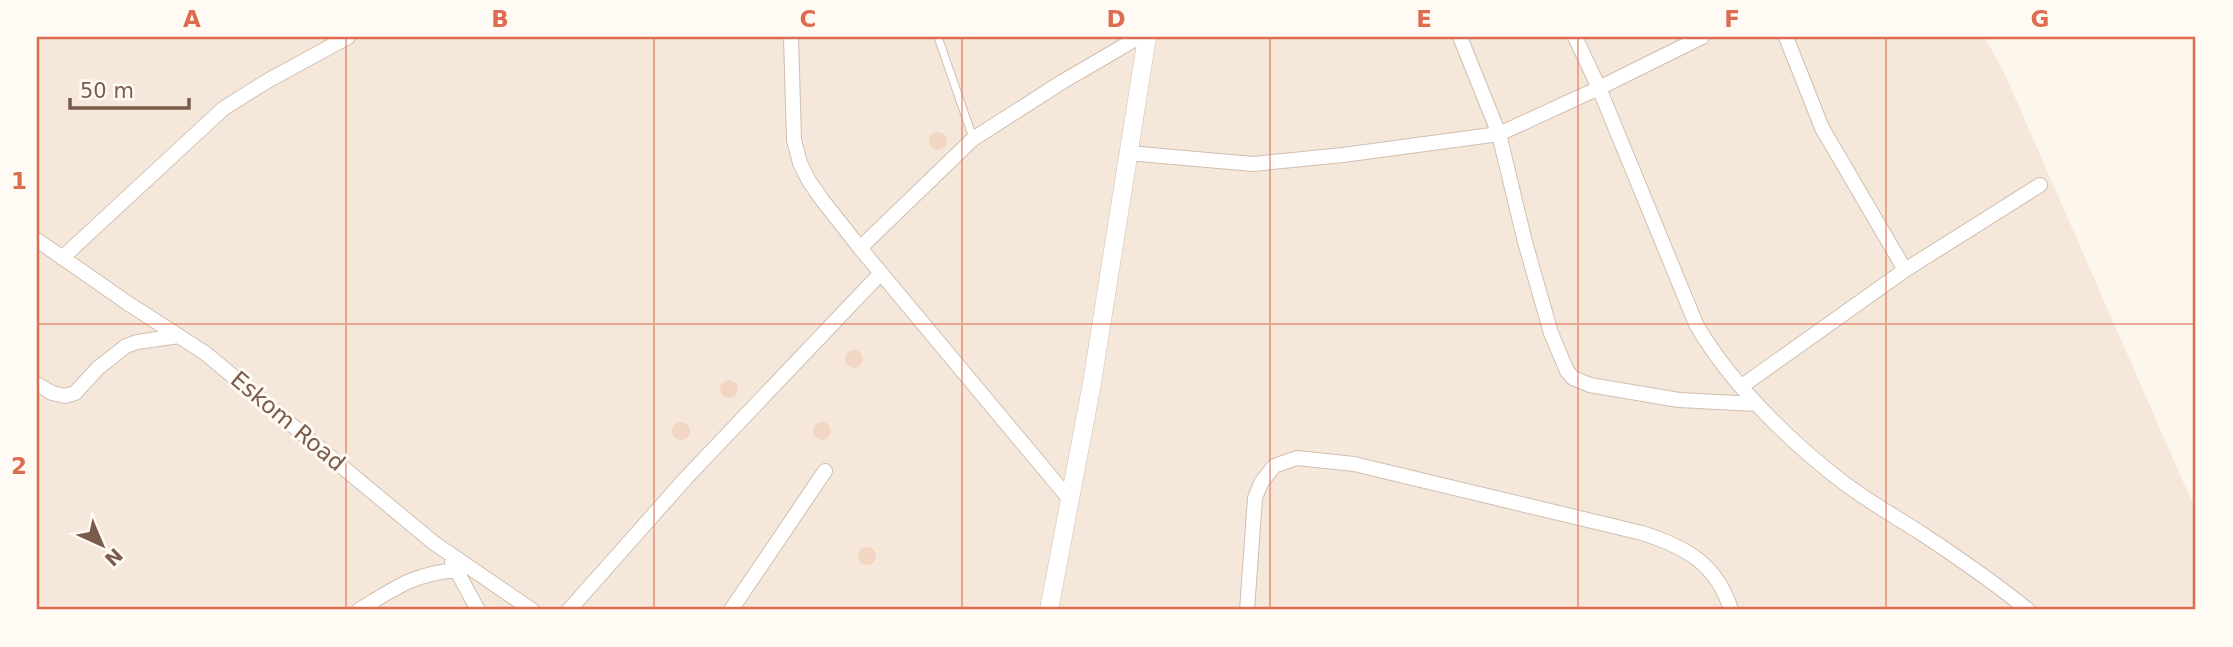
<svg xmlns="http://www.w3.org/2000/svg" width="2233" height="647" font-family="'DejaVu Sans',sans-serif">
<rect width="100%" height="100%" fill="#fdf6ec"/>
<path fill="#f5e8da" d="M37,37h1947l19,33 189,432 4,-1v109h-2159z"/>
<path fill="#f3d5c3" d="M929 141a9 9 0 1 1 18 0a9 9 0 1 1-18 0Z
M845 359a9 9 0 1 1 18 0a9 9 0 1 1-18 0Z
M720 389a9 9 0 1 1 18 0a9 9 0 1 1-18 0Z
M672 431a9 9 0 1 1 18 0a9 9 0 1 1-18 0Z
M813 431a9 9 0 1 1 18 0a9 9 0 1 1-18 0Z
M858 556a9 9 0 1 1 18 0a9 9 0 1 1-18 0Z"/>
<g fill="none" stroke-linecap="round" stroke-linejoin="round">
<g stroke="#d1beb0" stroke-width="9">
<path id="service" d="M938,37l35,101"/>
</g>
<g stroke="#d1beb0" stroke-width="16">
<path id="minor" d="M791,37l3,103 6,23 9,18 14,20 37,47 211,253
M1460,37l39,97 26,108 26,91 16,38 6,7 17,7 89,15 78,4
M1575,37l24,51 97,236c33,58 94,118 148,159 25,19 54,35 80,52 36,24 71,48 104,75
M1786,37l36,91 83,142
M1128,153l125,11 90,-9 156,-21 100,-46 103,-51
M37,240l92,64 76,49 229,190 98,67
M860,248l113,-109 89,-57 77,-45
M62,258l162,-150 45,-28 79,-43
M37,384l15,9 13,3 10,-3 23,-25 28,-22 11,-4 42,-6
M1742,386l163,-116 135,-85
M452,562l26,48
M359,610c36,-22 54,-36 97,-40
M569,610l117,-132 195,-205
M731,610l94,-139
M1247,610l8,-112 6,-15 13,-17 23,-8 57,6 288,69c44,14 75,31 89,77"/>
</g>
<g stroke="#d1beb0" stroke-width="19">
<path id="tertiary" d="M1049,610l43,-227 55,-346"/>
</g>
<path stroke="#d9b8a5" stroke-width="2.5" stroke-dasharray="2 5" stroke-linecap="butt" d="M562,37l2,7"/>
<use href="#service" stroke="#fff" stroke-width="7"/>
<use href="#minor" stroke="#fff" stroke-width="14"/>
<use href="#tertiary" stroke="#fff" stroke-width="18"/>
</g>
<path fill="none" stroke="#dc6d51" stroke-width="2" stroke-opacity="0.55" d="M346,37v573M654,37v573M962,37v573M1270,37v573M1578,37v573M1886,37v573M37,324h2159"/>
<g text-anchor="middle" stroke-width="6" stroke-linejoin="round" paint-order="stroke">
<g font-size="23" fill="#7a5c4d" stroke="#fffaf3">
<text transform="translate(288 421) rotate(40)" y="8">Eskom Road</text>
</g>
</g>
<rect width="2233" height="647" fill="none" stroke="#fffaf3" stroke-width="77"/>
<g transform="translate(102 545) rotate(136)" stroke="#fffaf3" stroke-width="5" paint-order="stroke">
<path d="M0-5L12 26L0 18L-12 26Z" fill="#7a5c4d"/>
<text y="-10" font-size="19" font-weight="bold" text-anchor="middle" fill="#7a5c4d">N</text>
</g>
<path d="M70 98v10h119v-10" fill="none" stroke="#7a5c4d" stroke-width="3.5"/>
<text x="80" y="98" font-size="21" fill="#7a5c4d" stroke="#fffaf3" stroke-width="5" paint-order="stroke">50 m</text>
<rect x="38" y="38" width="2156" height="570" fill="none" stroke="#dc6d51" stroke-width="2.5"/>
<g font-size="23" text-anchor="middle" font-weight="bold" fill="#dc6d51">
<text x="192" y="27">A</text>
<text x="500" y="27">B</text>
<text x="808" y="27">C</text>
<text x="1116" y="27">D</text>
<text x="1424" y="27">E</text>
<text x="1732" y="27">F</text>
<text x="2040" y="27">G</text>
<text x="19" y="189">1</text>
<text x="19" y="474">2</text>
</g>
</svg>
